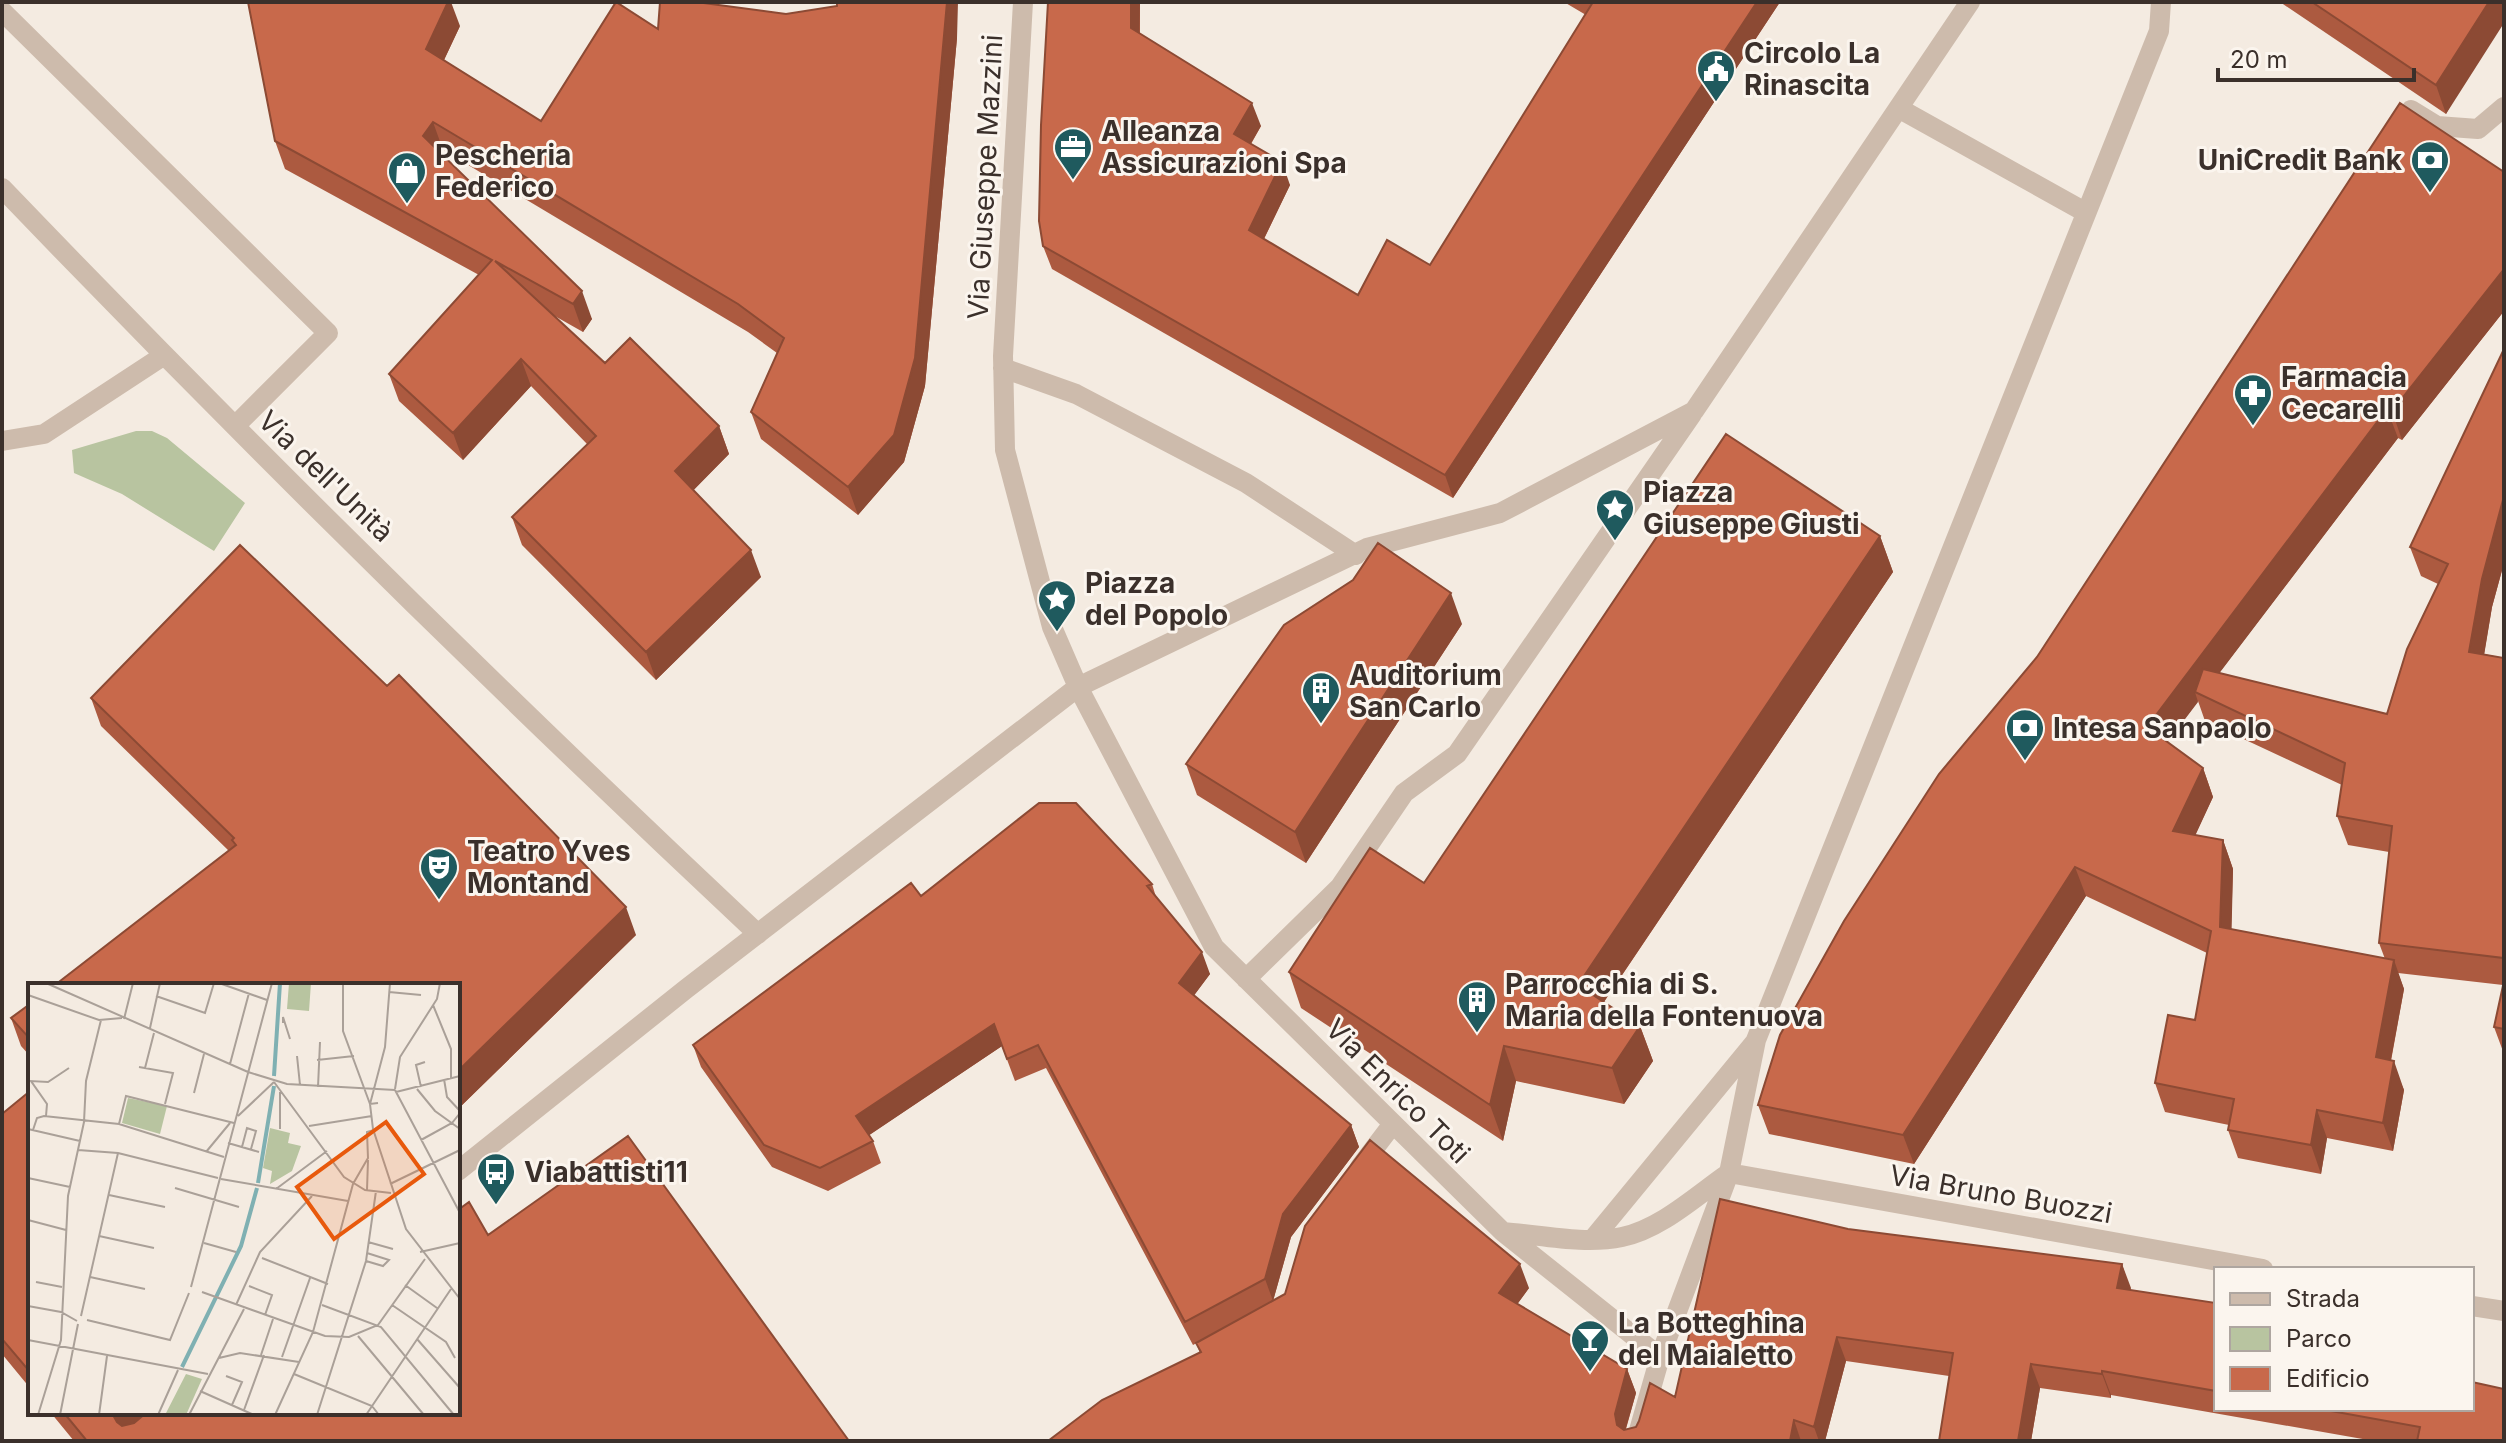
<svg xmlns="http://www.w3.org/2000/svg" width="2506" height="1443" font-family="Inter,sans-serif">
<rect width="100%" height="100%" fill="#f4ebe1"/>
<path fill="#b8c4a0" d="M136,431h16l15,7 78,65 -31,48 -92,-57 -48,-21 -2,-23z"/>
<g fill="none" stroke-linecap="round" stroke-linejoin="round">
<path stroke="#cdbbac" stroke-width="20" d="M1023,2l-20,354 2,94 47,177 26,60 136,260 289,285 157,125
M2,11l326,322 -93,93
M1900,109l185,103
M2411,110l26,16 41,3 26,-22
M2,188c245,255 498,504 756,746
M1003,368l73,26 170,89 110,72
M2,441l42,-7 119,-78
M1246,979l94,-92 64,-94 53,-39 235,-340
M1360,1167l32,-42
M458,1171l228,-182 392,-302 289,-139 133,-35 194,-102 276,-409
M1729,1173l534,96
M1503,1232c39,3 81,13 119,5 39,-8 75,-42 107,-64
M1592,1240l163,-198
M2472,1306l32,5
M1636,1441l24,-84 69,-184 27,-133 403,-1009 2,-29"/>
</g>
<path fill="#ac5a40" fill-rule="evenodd" d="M1048,2h92v31l121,93 -10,18 39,41 -26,54 94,56 72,-30 156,-250 -22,-13h216l-327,496 -401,-229 -9,-23z
M2280,2h224l-58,112z
M837,6l120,32 -32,348 -21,76 -46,53 -97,-76 -10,-27 26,-59 -29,-21 -305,-182 -2,3 151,166 -9,13 -30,-17 52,48 114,63 10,28 -36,36 68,87 -105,103 -134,-135 -10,-28 75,-73 -56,-58 -68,74 -64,-59 -10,-27 90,-99 -194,-106 -10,-28 185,-115 -16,34 97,61 117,-92 128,-15z
M2504,172v139l-102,129 -4,-2 -179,235 168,41 51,-130 -17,-8 -11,-29 94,-198v214l-12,44 -8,47 20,4v396l-10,-27 9,-42 -105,-12 6,16 -13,72 13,29 -11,61 -66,-13 -6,36 -83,-16 -10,-28 1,-5 -64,-13 -10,-29 40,-63 12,-67 -121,-57 -172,268 -145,-30 -11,-29 279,-448zM2198,701l7,20 137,64 -5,31 11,29 41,7 -10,91 6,16 -154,-30 2,-60 -10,-29 -28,-5 18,-38 -10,-29 -36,-26z
M1880,536l13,36 -289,430 36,24 13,35 -29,43 -108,-23 -13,60 -202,-133 -12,-36 135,-89z
M1462,624l-156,239 -109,-68 -11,-31z
M91,698l545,237 -178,174v-124l-229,-134 -128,-125z
M1152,884l4,13 54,77 -16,21 157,130 8,22 -68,90 -18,64 256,-13 -12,16 110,65 9,24 -10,36 10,-2 39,-30 173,-168 274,35 8,26 86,13v106h256l32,32h-130l-263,-46v3l-71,-10 -9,53h-92l10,-65 -103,-15 -21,80h-777l152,-88 -4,-10 71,-38 -74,40 -147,-277 -31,13 -13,-35 -133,89 4,6 8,22 -53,28 -56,-24 -71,-100 -8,-22 228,-149z
M30,1004v52l-9,-10 -10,-28z
M30,1091v297l-28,-34v-240z
M488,1235l361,206h-775l-23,-28h407z"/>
<path fill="#8c4a34" d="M448,2h3l9,24 -24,51 -10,-28z
M947,2h11l-1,36 -32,348 -21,76 -46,53 -10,-28z
M1131,2h9l-1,49 -8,-23z
M1757,2h23l-327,496 -8,-23z
M2489,2h15v21l-58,91 -10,-29z
M1252,103l9,23 -18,31 -9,-23z
M433,122l10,28 -10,13 -10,-27z
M1282,162l8,23 -33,68 -8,-23z
M2504,269v42l-102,129 -10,-29z
M582,291l10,28 -9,13 -10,-28z
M521,359l10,27 -68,74 -10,-27z
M2387,409l11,29 -196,258 -7,-4 3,10 -41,54 -10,-29z
M719,426l10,28 -44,45 -10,-28z
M2504,496v67l-12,44 -12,73 -11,-28 13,-73z
M1880,536l13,36 -302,449 -13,-36z
M751,550l10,27 -105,103 -10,-28z
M1451,593l11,31 -156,239 -11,-31z
M2203,768l10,29 -29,63 -11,-29z
M2223,840l10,29 -2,86 -11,-28z
M2075,867l11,29 -172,268 -11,-29z
M626,907l10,28 -178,174v-38z
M1202,952l8,22 -23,31 -8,-22z
M2394,960l10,29 -18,97 -10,-29z
M994,1024l8,22 -137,92 -9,-22z
M1640,1026l13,35 -29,43 -12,-36z
M1504,1046l12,35 -13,60 -13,-36z
M2394,1061l10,29 -11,61 -10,-28z
M2317,1110l10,28 -6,36 -10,-29z
M1351,1125l8,22 -68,90 -18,64 -8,-22 18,-65z
M1520,1264l9,24 -21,29 -9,-24z
M2122,1264l9,24 -5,24 -9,-24z
M1837,1337l9,24 -21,80h-6l-5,-14z
M2031,1364l9,24 -9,53h-13z
M1627,1369l9,24 -13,45 -6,-13 -2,-11z
M2102,1371l9,24v3l-9,-24z
M114,1413h36l-26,28 -11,-26z
M1794,1420l7,21h-11z"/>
<path fill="#c8694b" stroke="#8c4a34" stroke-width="2" d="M248,2h200l-22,47 115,72 75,-119 42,27 2,-27h36l90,12 51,-8v-4h110l-32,356 -21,77 -46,52 -97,-75 33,-74 -46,-34 -305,-182 -10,14 159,155 -9,13 -78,-43 110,102 25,-25 89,88 -44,45 76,79 -105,102 -134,-135 84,-81 -75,-77 -68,74 -64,-59 103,-114 -217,-119z
M1048,2h83v26l121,75 -18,31 48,28 -33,68 109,65 29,-55 43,25 163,-263h164l-312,473 -402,-229 -4,-25 2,-96z
M2312,2h177l-53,83z
M2400,103l104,69v97l-112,142 -5,-2 -240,318 56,41 -30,63 50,9 -3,87 174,33 -18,97 18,4 -11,62 -66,-13 -6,35 -83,-15 6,-31 -79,-16 13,-68 27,5 16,-89 -136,-64 -172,268 -145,-30 22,-70 64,-114 95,-147 98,-117z
M2504,349v147l-22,83 -13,73 35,6v300l-125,-15 13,-117 -55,-10 8,-53 -150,-71 8,-23 184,45 20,-65 41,-85 -38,-17z
M1726,434l154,102 -302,449 62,41 -28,42 -108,-22 -14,59 -201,-133 81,-124 54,35z
M1378,543l73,50 -156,239 -109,-68 98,-139 69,-45z
M240,545l147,141 12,-11 227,232 -168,164v-86h-403l181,-140 -4,-5 2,-2 -143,-140z
M1039,803h37l76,81 -5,2 55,66 -23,31 172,142 -68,89 -18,65 -80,43 -147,-277 -31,14 -13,-35 -138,92 17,25 -53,27 -56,-23 -71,-100 218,-162 10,13z
M2504,981v48l-10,-2z
M30,1004v35l-19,-21z
M30,1091v281l-28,-33v-225z
M628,1136l221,305h-762l-23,-28h50l-1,2 4,7 5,4 12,-3 12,-10h312v-203l11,-8 19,33z
M1370,1140l150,124 -21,29 128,76 -12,45 2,11 7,5 12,-3 3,-6 11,-38 25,14 45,-198 128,30 274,35 -5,24 99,15v88l-114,-20v3l-71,-10 -13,77h-79l14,-88 -116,-16 -23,90 -20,-7 -4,21h-742l54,-41 99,-48 -5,-9 89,-49 20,-68z
M2472,1382l32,7v52h-87l3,-14 -100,-18h152z"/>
<defs>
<g id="civic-pin" transform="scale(2)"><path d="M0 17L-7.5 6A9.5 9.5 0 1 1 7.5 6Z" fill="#1f5a5e" stroke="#fbf5ee"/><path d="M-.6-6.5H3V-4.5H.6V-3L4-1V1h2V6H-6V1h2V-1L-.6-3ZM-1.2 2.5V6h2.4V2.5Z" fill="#fff"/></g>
<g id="office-pin" transform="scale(2)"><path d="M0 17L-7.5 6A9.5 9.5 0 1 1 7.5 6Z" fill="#1f5a5e" stroke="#fbf5ee"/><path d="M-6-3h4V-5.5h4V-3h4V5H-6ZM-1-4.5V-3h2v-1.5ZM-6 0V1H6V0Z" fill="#fff"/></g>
<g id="bank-pin" transform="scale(2)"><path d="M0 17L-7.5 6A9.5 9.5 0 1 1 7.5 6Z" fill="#1f5a5e" stroke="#fbf5ee"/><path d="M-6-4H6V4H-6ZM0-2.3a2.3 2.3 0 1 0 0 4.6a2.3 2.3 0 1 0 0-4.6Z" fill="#fff"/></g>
<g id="shop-pin" transform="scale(2)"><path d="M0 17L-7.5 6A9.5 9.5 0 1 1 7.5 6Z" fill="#1f5a5e" stroke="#fbf5ee"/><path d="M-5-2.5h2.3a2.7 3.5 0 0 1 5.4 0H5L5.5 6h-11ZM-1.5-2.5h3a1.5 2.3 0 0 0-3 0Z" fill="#fff"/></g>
<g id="pharmacy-pin" transform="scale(2)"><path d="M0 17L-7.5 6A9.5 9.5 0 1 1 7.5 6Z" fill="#1f5a5e" stroke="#fbf5ee"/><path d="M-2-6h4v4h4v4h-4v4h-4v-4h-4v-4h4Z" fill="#fff"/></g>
<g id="sight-pin" transform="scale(2)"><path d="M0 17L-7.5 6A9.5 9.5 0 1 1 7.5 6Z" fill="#1f5a5e" stroke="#fbf5ee"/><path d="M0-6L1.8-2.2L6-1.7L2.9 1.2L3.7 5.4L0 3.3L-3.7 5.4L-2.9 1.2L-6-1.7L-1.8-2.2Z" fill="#fff"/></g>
<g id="building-pin" transform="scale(2)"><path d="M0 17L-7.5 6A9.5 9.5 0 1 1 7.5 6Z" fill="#1f5a5e" stroke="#fbf5ee"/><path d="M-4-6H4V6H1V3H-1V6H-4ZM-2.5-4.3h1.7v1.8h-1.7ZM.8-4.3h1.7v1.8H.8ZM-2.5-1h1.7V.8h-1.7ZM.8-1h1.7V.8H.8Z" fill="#fff"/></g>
<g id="theatre-pin" transform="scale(2)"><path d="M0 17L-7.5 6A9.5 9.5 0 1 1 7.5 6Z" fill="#1f5a5e" stroke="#fbf5ee"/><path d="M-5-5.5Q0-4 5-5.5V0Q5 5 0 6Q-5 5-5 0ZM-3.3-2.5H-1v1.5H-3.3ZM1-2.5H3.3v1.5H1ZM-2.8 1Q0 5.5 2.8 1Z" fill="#fff"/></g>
<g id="bus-pin" transform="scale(2)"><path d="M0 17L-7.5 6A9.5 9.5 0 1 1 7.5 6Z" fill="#1f5a5e" stroke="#fbf5ee"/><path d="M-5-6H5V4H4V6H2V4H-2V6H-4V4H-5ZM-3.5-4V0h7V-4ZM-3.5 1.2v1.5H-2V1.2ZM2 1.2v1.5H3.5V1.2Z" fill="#fff"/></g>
<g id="bar-pin" transform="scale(2)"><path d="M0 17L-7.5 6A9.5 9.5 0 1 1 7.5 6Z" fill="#1f5a5e" stroke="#fbf5ee"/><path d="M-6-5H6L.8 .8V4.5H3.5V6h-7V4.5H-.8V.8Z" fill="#fff"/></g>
</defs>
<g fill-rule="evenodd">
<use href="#civic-pin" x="1716" y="69"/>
<use href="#office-pin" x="1073" y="147"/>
<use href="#bank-pin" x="2430" y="160"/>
<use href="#shop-pin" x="407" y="171"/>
<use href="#pharmacy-pin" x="2253" y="393"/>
<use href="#sight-pin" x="1615" y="508"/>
<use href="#sight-pin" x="1057" y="599"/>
<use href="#building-pin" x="1321" y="691"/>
<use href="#bank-pin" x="2025" y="728"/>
<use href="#theatre-pin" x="439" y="867"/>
<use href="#building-pin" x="1477" y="1000"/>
<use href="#bus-pin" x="496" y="1172"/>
<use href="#bar-pin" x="1590" y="1339"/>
</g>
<g text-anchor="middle" stroke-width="6" stroke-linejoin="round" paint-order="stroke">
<g font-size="28" font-weight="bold" fill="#3b302b" stroke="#fbf5ee" text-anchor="start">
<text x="1744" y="63">Circolo La<tspan x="1744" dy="32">Rinascita</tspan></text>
<text x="1101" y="141">Alleanza<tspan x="1101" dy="32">Assicurazioni Spa</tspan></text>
<text x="435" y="165">Pescheria<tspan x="435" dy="32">Federico</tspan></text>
<text x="2402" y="170" text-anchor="end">UniCredit Bank</text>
<text x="2281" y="387">Farmacia<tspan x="2281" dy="32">Cecarelli</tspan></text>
<text x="1643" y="502">Piazza<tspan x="1643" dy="32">Giuseppe Giusti</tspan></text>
<text x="1085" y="593">Piazza<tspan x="1085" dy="32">del Popolo</tspan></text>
<text x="1349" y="685">Auditorium<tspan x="1349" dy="32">San Carlo</tspan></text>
<text x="2053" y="738">Intesa Sanpaolo</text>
<text x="467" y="861">Teatro Yves<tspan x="467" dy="32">Montand</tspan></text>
<text x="1505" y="994">Parrocchia di S.<tspan x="1505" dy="32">Maria della Fontenuova</tspan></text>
<text x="524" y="1182">Viabattisti11</text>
<text x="1618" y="1333">La Botteghina<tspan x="1618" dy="32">del Maialetto</tspan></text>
</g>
<g font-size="28" fill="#3b302b" stroke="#fbf5ee">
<text transform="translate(985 177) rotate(-87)" y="10">Via Giuseppe Mazzini</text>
<text transform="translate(326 476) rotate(44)" y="10">Via dell'Unità</text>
<text transform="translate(1398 1091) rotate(45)" y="10">Via Enrico Toti</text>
<text transform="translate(2001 1194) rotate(10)" y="10">Via Bruno Buozzi</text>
</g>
</g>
<g transform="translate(28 983)">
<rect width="432" height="432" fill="#f4ebe1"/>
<path d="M261,0h22l-2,28 -22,-2zM100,115l39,8 -7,28 -38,-11zM242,145l20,5 -2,10 13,3 -9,25 -22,13 2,-13 -9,-3zM158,391l16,5 -16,36h-21z" fill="#b8c4a0"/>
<path fill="none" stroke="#7fb0b2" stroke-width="4" d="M246,93l6,-93M230,200l16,-97M154,384l59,-121 16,-58"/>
<path fill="none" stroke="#aaa098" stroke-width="2" d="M18,0l202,89M191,0l48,17M315,0v48l27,73 8,-1M362,0l-5,64 -15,57 3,25 33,100 54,70M361,9l32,3M0,12l71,25 23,-2M128,13l49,17 9,-30M405,22l18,44v29M96,36l9,-36M255,40v-6l7,22M122,45l10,-45M269,73l3,29M289,77l37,-4M202,81l19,-71M111,84l34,6 -8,31M117,85l9,-35M220,89l39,12 108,6M416,96l3,18 13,14M246,99l70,95 21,13 26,3M290,104l2,-45M393,104l-5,-22 9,-3M367,106l5,-32 37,-58 3,-16M389,106l18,22 25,18M367,107l65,123M368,109l64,-16M166,110l10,-39M18,133l1,-12 -16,-23 17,1 21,-14M210,133l36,-34M91,141l7,-28 108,27M281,143l63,-10M0,146l52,12M252,146v-37M5,147l4,-12 7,-2 75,8 105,33M393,157l31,-17 8,-10M200,160l31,9M214,164l5,-19 9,3 -5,18M50,167l40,3 100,25M178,169l24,-29M0,195l42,9M193,196l127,22M362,201l70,-34M147,205l64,19M248,206l51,-38M339,207l1,-30M81,212l56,12M0,237l38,10M71,253l55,12M340,259l25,7M176,260l32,9M392,269l40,-9M234,275l66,26M338,278l17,5 6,-6 -22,-7M62,294l55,12M8,299l26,5M377,302l32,23M221,303l23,9 -7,20M163,304l81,-304M174,309l123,44 24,1 29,-12 47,-66M208,322l24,-53 52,-56M294,322l59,22 73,88M364,322l54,37 9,16M0,323l33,6 16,9M53,333l37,-163M59,337l83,20 19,-47M330,353l66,79M389,356l43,49M0,357l180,34M233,372l12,-36M254,374l28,-79M191,375l21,-5 59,9M266,391l78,32 7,9M198,393l16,6 -10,23M172,408l54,24M216,427l20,-55M10,432l23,-75 7,-144 16,-74 2,-41 15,-61M32,432l18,-91M71,432l8,-59M130,432l20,-45M161,432l55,-106M247,432l38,-83 40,-148 15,-26 -1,-26 7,-2M289,432l49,-154 10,-70M338,432l85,-126"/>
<path fill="#e8590c" fill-opacity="0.15" stroke="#e8590c" stroke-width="4" d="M358,139l38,52 -90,65 -37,-52z"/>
<rect width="432" height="432" fill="none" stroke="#3b302b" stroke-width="4"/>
</g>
<rect width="2506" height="1443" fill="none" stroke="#3b302b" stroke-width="8"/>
<rect x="2214" y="1267" width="260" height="144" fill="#fbf5ee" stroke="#aea6a0" stroke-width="2"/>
<rect x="2230" y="1293" width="40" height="12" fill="#cdbbac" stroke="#aea6a0" stroke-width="2"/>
<text x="2286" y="1307" font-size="24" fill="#3b302b">Strada</text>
<rect x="2230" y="1327" width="40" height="24" fill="#b8c4a0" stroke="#aea6a0" stroke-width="2"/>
<text x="2286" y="1347" font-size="24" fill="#3b302b">Parco</text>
<rect x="2230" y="1367" width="40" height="24" fill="#c8694b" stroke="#aea6a0" stroke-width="2"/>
<text x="2286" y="1387" font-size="24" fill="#3b302b">Edificio</text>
<path d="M2218 68v12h196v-12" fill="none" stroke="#3b302b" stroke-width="4"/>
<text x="2230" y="68" font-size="24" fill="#3b302b" stroke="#fbf5ee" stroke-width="6" paint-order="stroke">20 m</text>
</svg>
